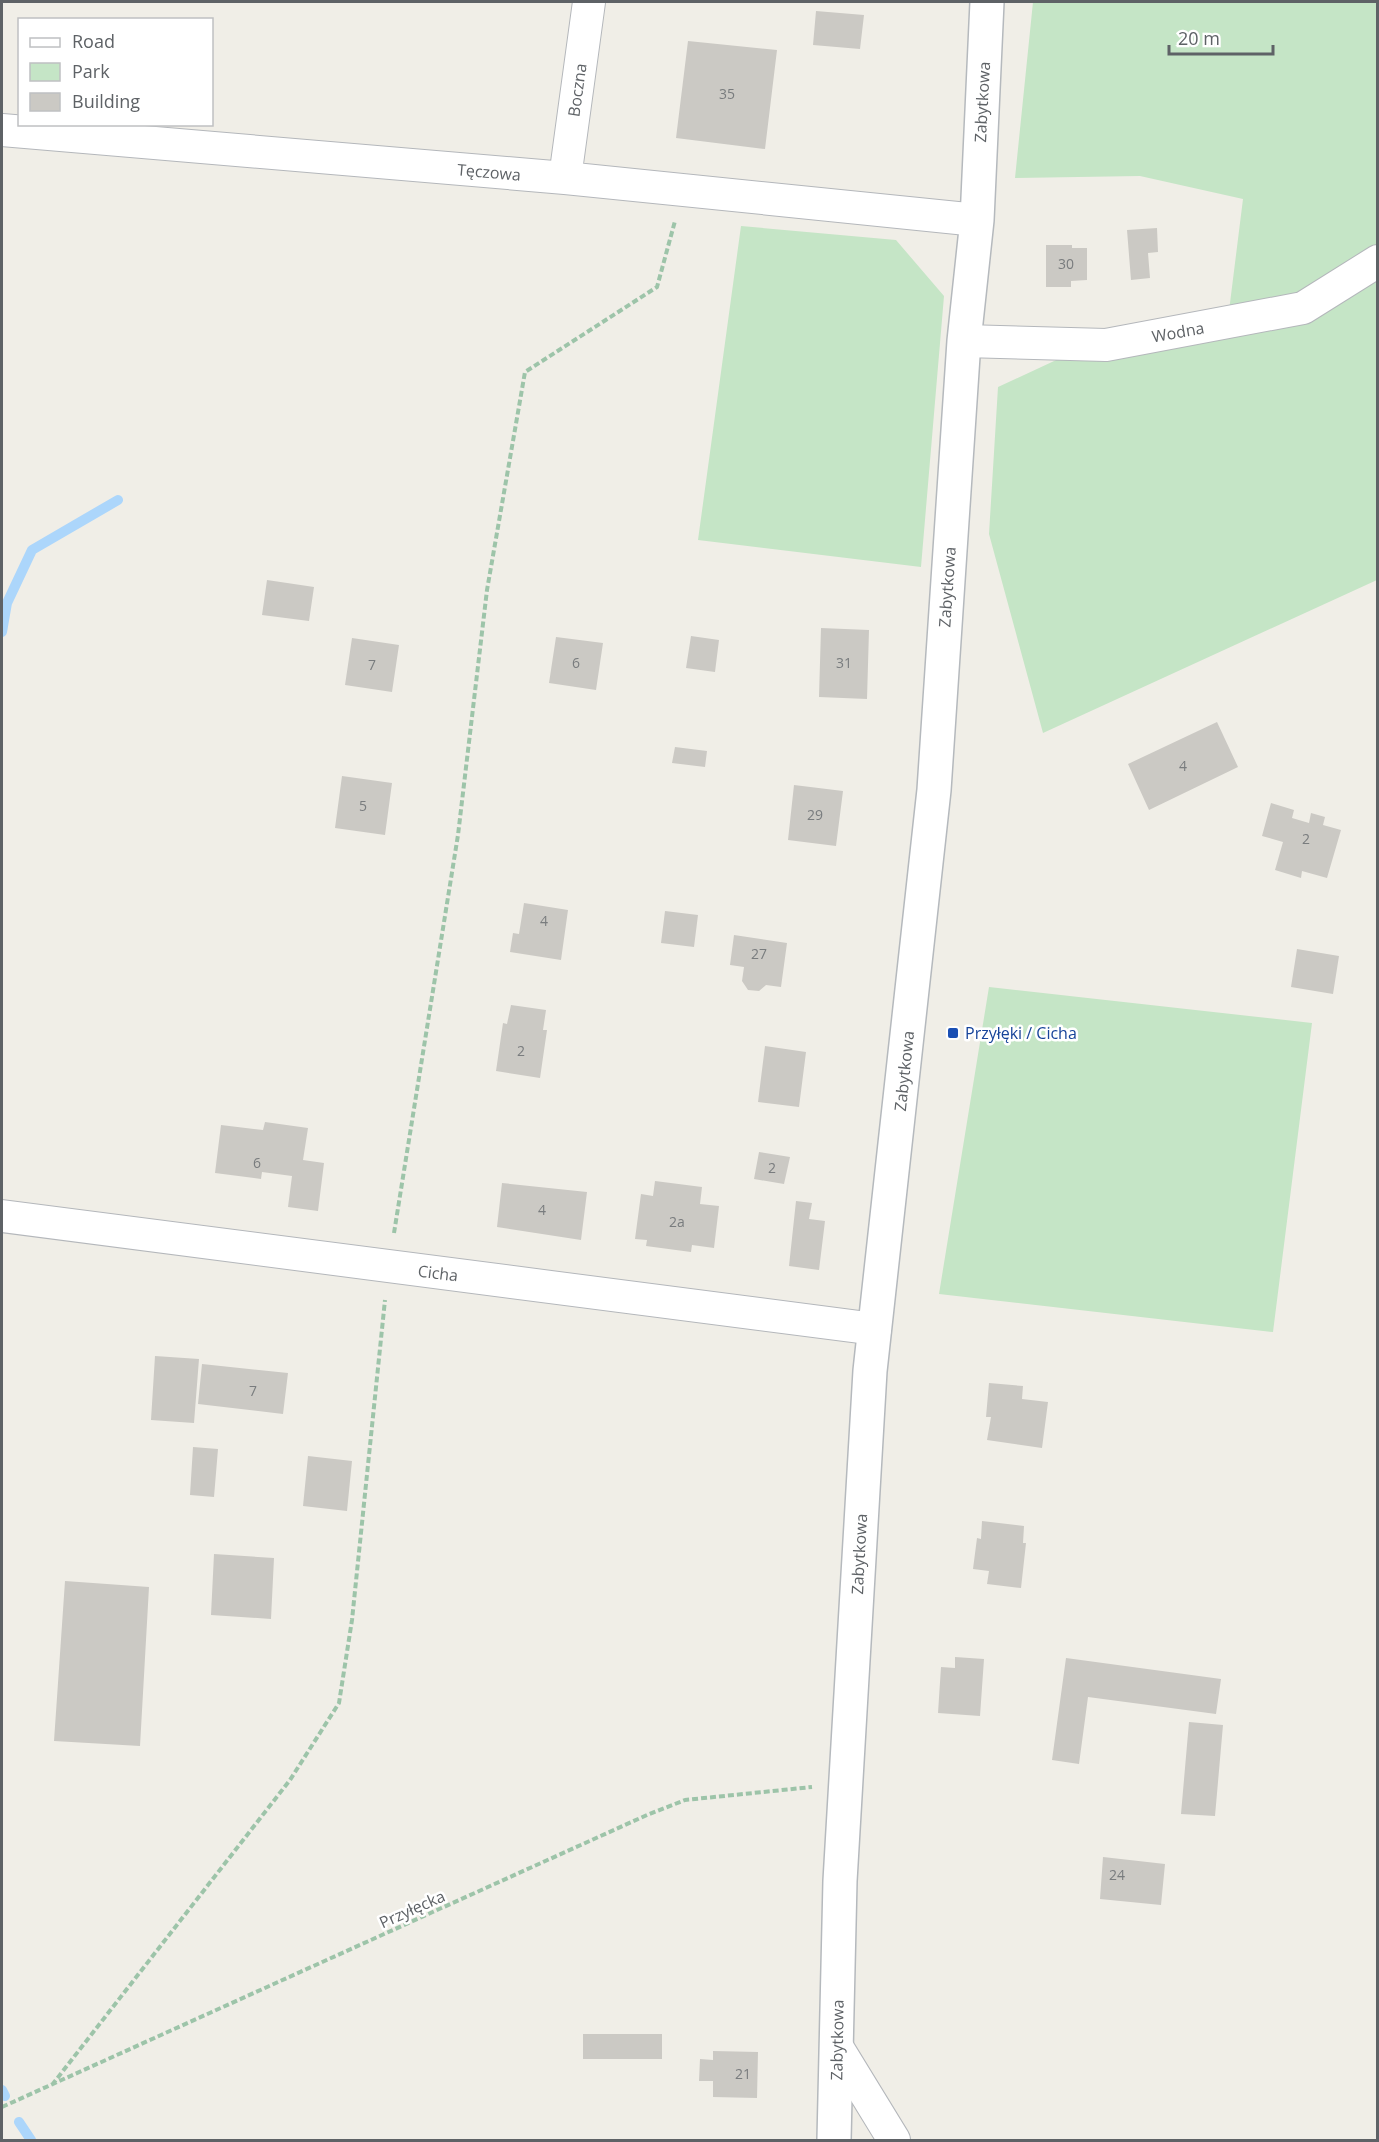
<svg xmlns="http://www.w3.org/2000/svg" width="1379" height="2142" font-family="'Open Sans',sans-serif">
<rect width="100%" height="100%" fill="#f0eee7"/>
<path fill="#c5e5c6" d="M1033,2h344v578l-334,153 -54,-199 9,-147 84,-39 146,-29 15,-120 -103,-23 -125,2z
M741,226l155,14 48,56 -23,271 -223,-27z
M989,987l323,36 -39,309 -334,-38z"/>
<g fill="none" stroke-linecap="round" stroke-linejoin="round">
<path stroke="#acd6fb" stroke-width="10" d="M2,632l5,-29 25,-53 86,-50
M2,2090l3,6
M19,2122l12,18"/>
</g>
<path fill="#cbc9c4" d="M816,11l48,4 -4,34 -47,-4z
M688,41l89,9 -12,99 -89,-11z
M1157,228l1,24 -10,1 2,25 -19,2 -4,-50z
M1046,245h26v3h15v32l-16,1v6h-25z
M267,580l47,7 -5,34 -47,-6z
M821,628l48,2 -2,69 -48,-2z
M691,636l28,4 -4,32 -29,-4z
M556,637l47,6 -7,47 -47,-7z
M352,638l47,7 -7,47 -47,-7z
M1217,722l21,45 -89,43 -21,-46z
M675,747l32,4 -2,16 -33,-4z
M342,776l50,7 -7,52 -50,-7z
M794,785l49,6 -7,55 -48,-6z
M1271,803l23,7 -2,8 17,5 2,-10 14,4 -2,8 18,5 -14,48 -25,-7 -1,7 -26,-8 8,-28 -21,-6z
M524,903l44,7 -7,50 -51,-8 3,-19 6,1z
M665,911l33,4 -4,32 -33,-4z
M734,935l53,8 -6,44 -15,-2 -7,6 -11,-1 -6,-9 2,-14 -14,-2z
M1297,949l42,7 -6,38 -42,-7z
M511,1005l35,5 -3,20h4l-7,48 -44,-7 7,-48 4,1z
M765,1046l41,6 -7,55 -41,-5z
M265,1122l43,6 -5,32 21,3 -6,48 -30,-4 4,-31 -30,-4 -1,7 -46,-6 6,-48 42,5z
M759,1152l31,5 -6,27 -30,-5z
M655,1181l47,6 -2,17 19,2 -5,42 -22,-3 -1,7 -45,-6 1,-6 -12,-1 6,-45 12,2z
M502,1183l85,9 -6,48 -84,-13z
M796,1201l16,2 -3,16 16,2 -6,49 -30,-4z
M155,1356l44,3 -5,64 -43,-3z
M202,1364l86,9 -5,41 -85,-10z
M989,1383l34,3 -1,13 26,3 -6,46 -55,-8 4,-23h-5z
M193,1447l25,2 -4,48 -24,-2z
M308,1456l44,5 -5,50 -44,-5z
M982,1521l42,5 -1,17h3l-5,45 -34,-4 2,-13 -16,-2 4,-31 4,1z
M214,1554l60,4 -3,61 -60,-4z
M65,1581l84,6 -9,159 -86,-5z
M955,1657l29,2 -4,57 -42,-3 3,-46 14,1z
M1066,1658l155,21 -5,35 -128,-17 -9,67 -27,-4z
M1189,1722l34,3 -8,91 -34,-2z
M1103,1857l62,7 -4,41 -61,-6z
M583,2034h79v25h-79z
M713,2051l45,1 -1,46 -44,-1v-16h-14l1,-22 13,1z"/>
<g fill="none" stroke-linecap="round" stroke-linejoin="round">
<g stroke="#b4b7bb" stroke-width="34">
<path id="street" d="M2,130l563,48 412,42
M565,178l24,-176
M964,341l142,4 197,-37 75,-47
M2,1216l873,113
M837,2047l57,93"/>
</g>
<g stroke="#b5b9bd" stroke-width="36">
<path id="secondary" d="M834,2140l6,-259 30,-510 64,-581 30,-449 13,-121 10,-218"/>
</g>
<path stroke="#9dc4a9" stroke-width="4" stroke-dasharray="6 3" stroke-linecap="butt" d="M394,1233l64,-398 29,-245 38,-218 132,-85 18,-66
M52,2085l238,-305 49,-77 13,-83 33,-320
M2,2107l645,-292 38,-15 127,-13"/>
<use href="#street" stroke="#fff" stroke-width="32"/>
<use href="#secondary" stroke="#fff" stroke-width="33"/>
</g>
<rect fill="#1a4fb4" stroke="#fff" stroke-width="2" x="947" y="1027" width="12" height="12" rx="3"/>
<g text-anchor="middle" stroke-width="5" stroke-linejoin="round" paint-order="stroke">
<g font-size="14" fill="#797c7e">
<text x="727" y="99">35</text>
<text x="1066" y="269">30</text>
<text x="576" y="668">6</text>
<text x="844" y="668">31</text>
<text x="372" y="670">7</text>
<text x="1183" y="771">4</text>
<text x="363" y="811">5</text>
<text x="815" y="820">29</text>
<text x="1306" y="844">2</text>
<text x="544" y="926">4</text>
<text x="759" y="959">27</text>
<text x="521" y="1056">2</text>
<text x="257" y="1168">6</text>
<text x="772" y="1173">2</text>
<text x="542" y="1215">4</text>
<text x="677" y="1227">2a</text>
<text x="253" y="1396">7</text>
<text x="1117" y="1880">24</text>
<text x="743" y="2079">21</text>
</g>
<g font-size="16" fill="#5e6266" stroke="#fff">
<text transform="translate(577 90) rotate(-82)" y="6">Boczna</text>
<text transform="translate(982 102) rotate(-87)" y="6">Zabytkowa</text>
<text transform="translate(489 172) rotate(5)" y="6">Tęczowa</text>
<text transform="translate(1178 332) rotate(-10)" y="6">Wodna</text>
<text transform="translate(947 587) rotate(-86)" y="6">Zabytkowa</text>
<text transform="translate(904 1071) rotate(-84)" y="6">Zabytkowa</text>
<text transform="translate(438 1273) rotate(7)" y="6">Cicha</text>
<text transform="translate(859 1554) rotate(-87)" y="6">Zabytkowa</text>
<text transform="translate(412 1909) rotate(-24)" y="6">Przyłęcka</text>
<text transform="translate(837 2040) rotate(-89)" y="6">Zabytkowa</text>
</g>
<g font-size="16" fill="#164399" stroke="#fff" text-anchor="start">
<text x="965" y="1039">Przyłęki / Cicha</text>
</g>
</g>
<rect width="1379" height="2142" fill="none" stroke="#5e6266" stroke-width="6"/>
<rect x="18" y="18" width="195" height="108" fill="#ffffff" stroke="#bfc0c2" stroke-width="1.5"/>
<rect x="30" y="38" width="30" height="9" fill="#ffffff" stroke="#bfc0c2" stroke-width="1.5"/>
<text x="72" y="48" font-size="18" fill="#5e6266">Road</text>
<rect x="30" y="63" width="30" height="18" fill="#c5e5c6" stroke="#bfc0c2" stroke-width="1.5"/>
<text x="72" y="78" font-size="18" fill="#5e6266">Park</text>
<rect x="30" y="93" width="30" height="18" fill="#cbc9c4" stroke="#bfc0c2" stroke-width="1.5"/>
<text x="72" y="108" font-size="18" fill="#5e6266">Building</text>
<path d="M1169 45v9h104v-9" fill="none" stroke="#5e6266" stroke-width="3"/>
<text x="1178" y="45" font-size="18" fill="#5e6266" stroke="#ffffff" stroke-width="4.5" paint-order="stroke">20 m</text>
</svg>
